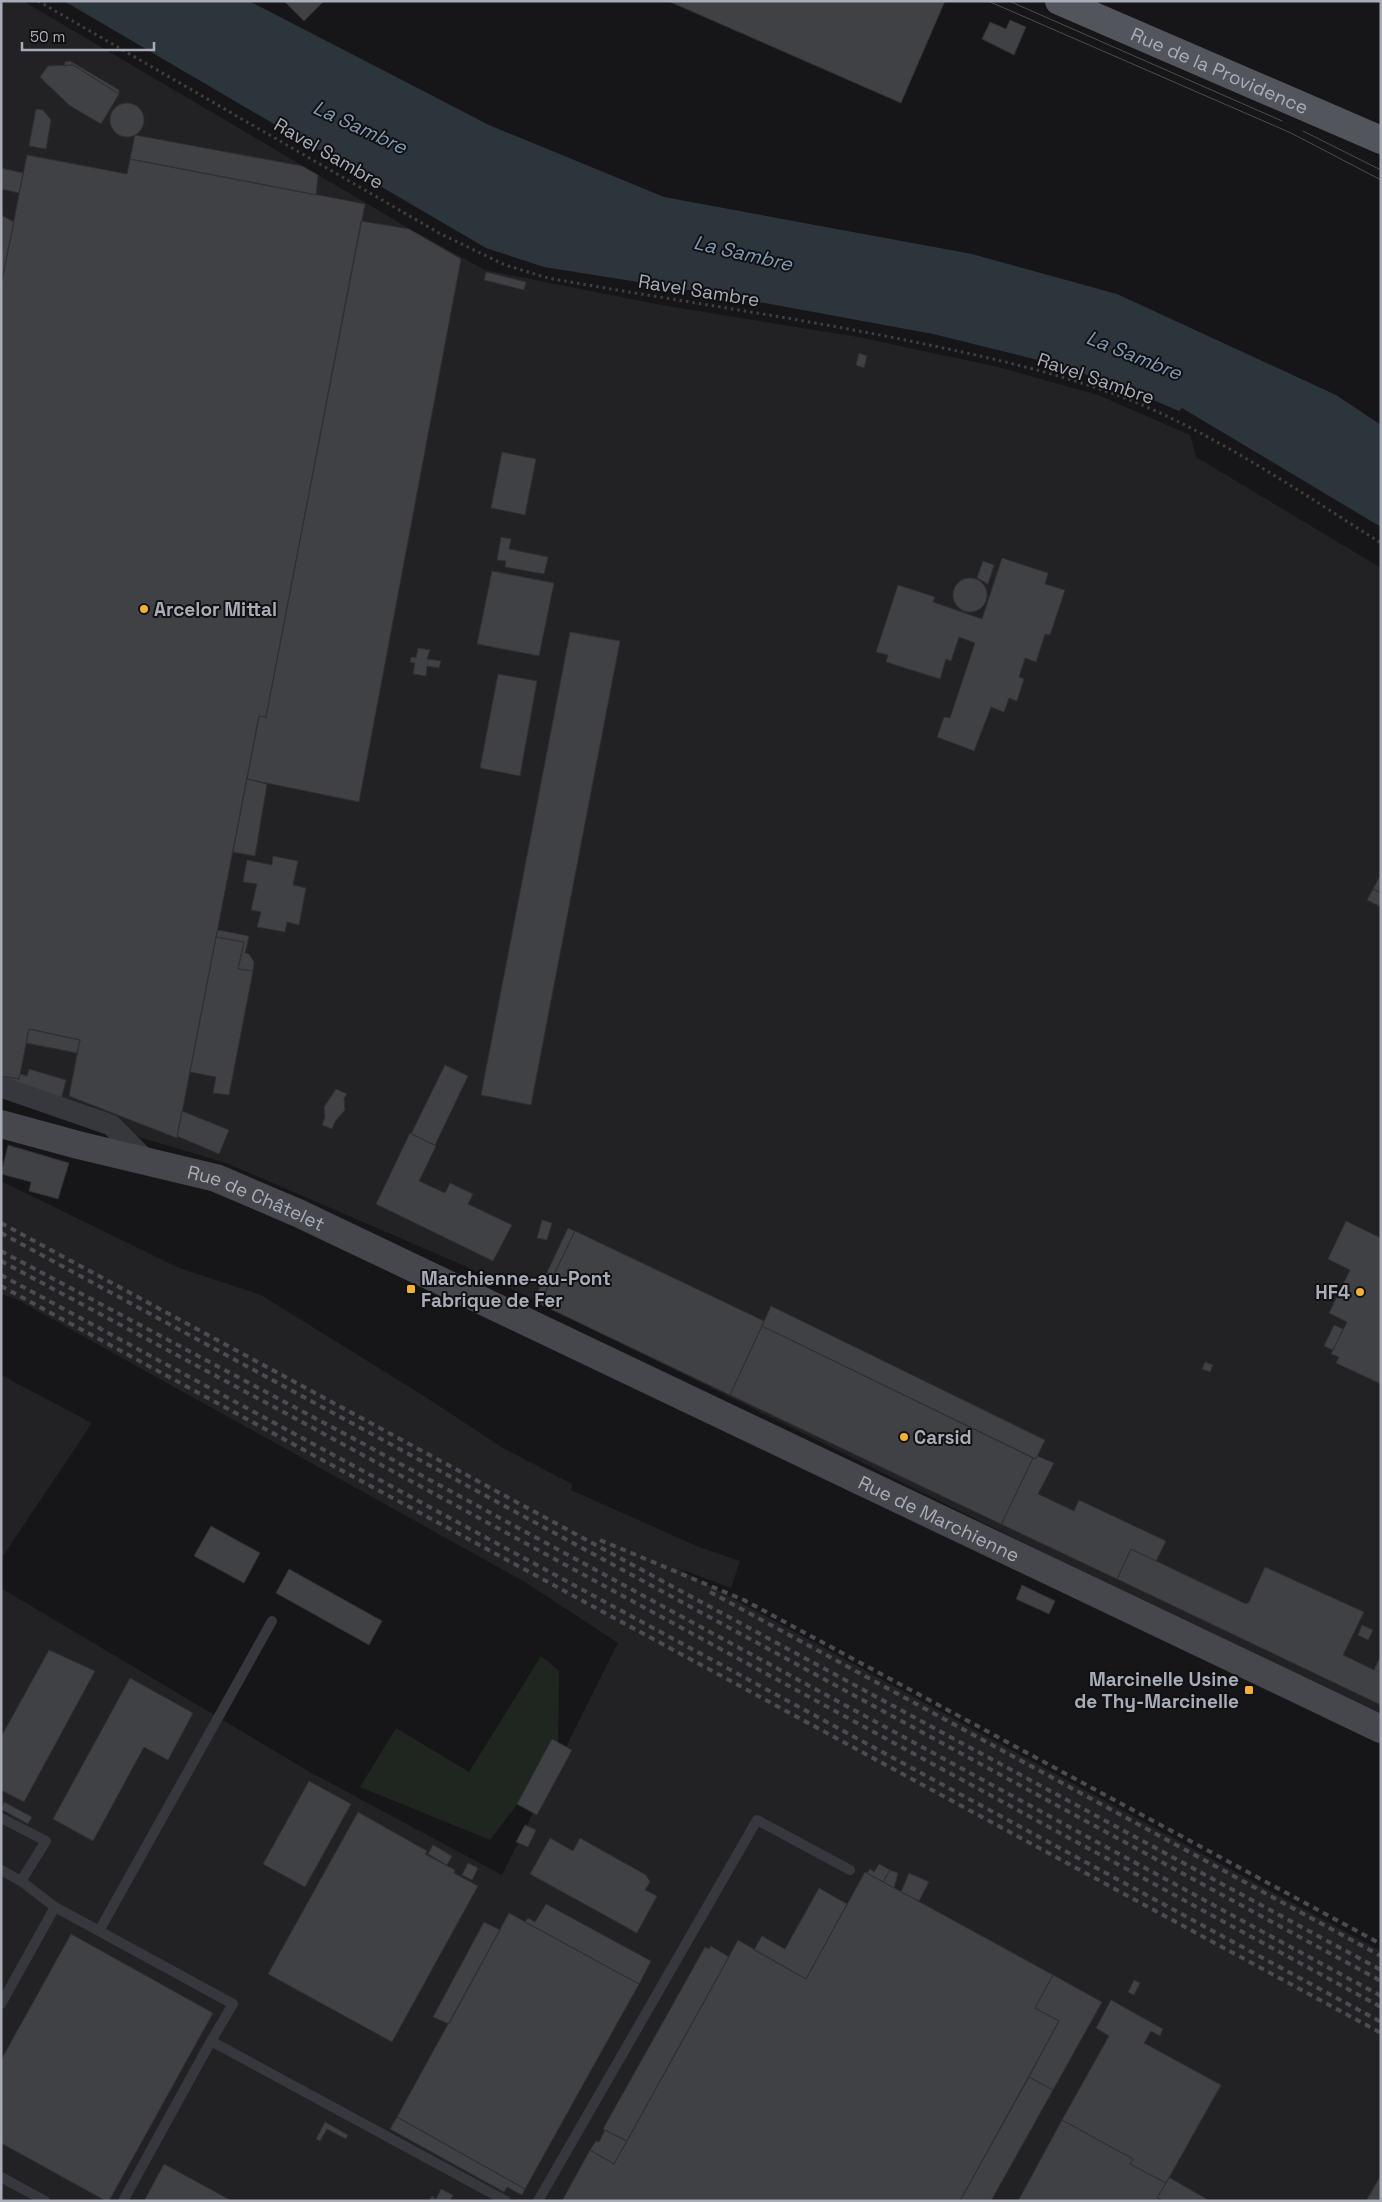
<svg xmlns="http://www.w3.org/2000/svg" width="1382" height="2202" font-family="'Space Grotesk',sans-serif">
<rect width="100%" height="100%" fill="#161618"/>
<path fill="#222225" d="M1,1h22l387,228 75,41 176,35 197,32 140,30 100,28 92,40 6,22 185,111v1145l-175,-80 -739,-366 -241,-104 -225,-67z
M1,1181l178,87 82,27 163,101 79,52 69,36 -1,6 128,57 41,14 -9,27 -56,-21 706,384v250h-1380v-613l309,184 192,103 116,-232 -93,-61 -509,-283 -15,-5z
M1,1375l91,48 -91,136z"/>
<path fill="#1e261f" d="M541,1656l18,15 -1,80 -68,89 -130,-53 36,-59 73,44z"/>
<path fill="#2c353c" d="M64,1h185l240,124 175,72 308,57 145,40 219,101 45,30v102l-199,-119 -3,3 -66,-28 -67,-21 -113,-28 -207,-38 -182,-29 -58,-19z"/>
<path fill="#404145" stroke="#303034" d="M284,1h40l-20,20z
M668,1h277l-44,102z
M1010,20l16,7 -12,28 -32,-16 8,-17 16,7z
M70,61l49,29v4l-46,-29 -9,1 1,-4z
M73,65l46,29 -18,30 -32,-19 -29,-28 8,-11z
M110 120a17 17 0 1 1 34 0a17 17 0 1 1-34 0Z
M36,109l7,1 8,10 -5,29 -17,-3z
M135,135l167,31 16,9 -2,20 -186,-36z
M27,155l100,19 3,-15 235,45 -99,513 -7,-1 -82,422 -108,-42 11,-56 -51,-11 -10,50 -18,-3v-791z
M1,168l22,5 -4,20 -18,-4z
M1,215l13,7 -13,63z
M361,221l48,8 52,30 -102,543 -112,-23 12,-63 7,1z
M486,272l40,10 -2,8 -40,-10z
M859,353l8,3 -3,12 -8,-3z
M502,452l34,7 -11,56 -34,-7z
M501,537l10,2 -2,10 39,8 -4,17 -39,-7 1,-6 -9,-1z
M1002,558l46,15 -3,11 20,6 -15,45 -5,-1 -9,28 -11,-4 -6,19 5,2 -7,22 -8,-3 -5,14 -13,-5 -17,44 -37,-14 7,-20 6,1 25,-75 -16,-6 -8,24 -5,-2 -6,20 -54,-17 2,-7 -12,-3 22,-67 37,12 -2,5 49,17z
M983,561l11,4 -6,19 -11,-6z
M492,571l62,12 -15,73 -62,-12z
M953 595a17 17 0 1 1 34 0a17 17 0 1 1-34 0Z
M570,632l50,9 -89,464 -50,-10z
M418,648l12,2 -3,9 14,2 -2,7 -12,-2 -1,10 -13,-2 2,-11 -5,-1 1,-5 5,1z
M498,674l39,7 -17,95 -40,-8z
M247,779l20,5 -12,72 -22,-4z
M273,856l25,5 -5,24 13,3 -7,37 -12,-3 -2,10 -28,-5 4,-15 -10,-2 6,-26 -14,-2 4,-22 25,5z
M1381,874v19l-8,-4z
M1373,889l8,4v14l-14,-7z
M218,930l31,6 -4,17 4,1 5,8 -1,9 -15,-2 6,-27 -28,-5z
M216,937l28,5 -6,27 15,2 -24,124 -16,-2 3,-16 -26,-5z
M29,1029l51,11 -3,13 -51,-10z
M445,1065l23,11 -33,69 -24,-11z
M29,1069l37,11 -5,20 -60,-18v-6l18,3 1,-5 7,2z
M336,1089l11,5 -3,4 1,12 -9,10 -4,9 -10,-4 3,-8 -1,-10z
M182,1111l47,19 -10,24 -42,-18z
M410,1133l26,13 -17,35 26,12 5,-10 23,11 -5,10 44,21 -19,36 -117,-57z
M8,1145l61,18 -11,36 -29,-8 2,-9 -30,-8z
M542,1220l10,3 -5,17 -10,-2z
M1346,1221l35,17v146l-45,-21 3,-6 -8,-3 16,-32 -18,-9 21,-43 -22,-11z
M568,1228l7,3 -35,72 -6,-3z
M575,1231l189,90 -34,74 -190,-91z
M771,1306l274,134 -9,19 -274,-133z
M1334,1325l9,4 -10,21 -9,-4z
M762,1326l271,132 -31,65 1,2 -273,-130z
M1205,1362l8,3 -3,7 -8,-3z
M1037,1456l17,7 -16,31 36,17 5,-11 87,41 -10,20 -25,-12 -14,30 -114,-54 -1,-2 31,-65 3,1z
M211,1526l49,27 -16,30 -50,-27z
M1131,1549l115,55 3,-2 16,-35 99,45 -21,43 31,15 7,-15v50l-264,-126z
M289,1569l93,52 -13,24 -93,-52z
M1022,1585l33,16 -6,13 -33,-15z
M1362,1625l11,5 -5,10 -10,-5z
M49,1650l46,21 -71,131 -23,-12v-53z
M130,1678l63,35 -25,47 -24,-13 -51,94 -40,-22z
M552,1739l20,11 -35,65 -20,-11z
M309,1781l42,23 -46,83 -42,-23z
M4,1802l28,15 -4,7 -27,-15z
M358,1812l69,39 -2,3 30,16 -1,3 24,13 -86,156 -124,-68z
M525,1825l11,5 -8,17 -12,-5z
M550,1838l23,13 7,-13 66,37 4,7 -5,8 12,6 -20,37 -107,-59z
M433,1845l19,11 -5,9 -19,-11z
M468,1863l10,5 -6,12 -10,-5z
M879,1864l11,6 -7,12 -16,-9 3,-4 4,3z
M890,1870l8,3 -4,15 -11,-6z
M865,1872l188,103 -18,33 24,13 -99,180h-398l28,-51 24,14 124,-224 68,39z
M909,1873l20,9 -10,19 -18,-9z
M819,1888l28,16 -41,75 -52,-29 8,-14 23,13z
M546,1904l105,57 -12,23 -114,-62 3,-4 7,4z
M509,1913l130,71 -114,205 -128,-72z
M484,1922l16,8 -51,94 -16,-7z
M71,1934l142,79 -104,188h-3l-105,-58v-83z
M711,1946l18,11 -102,184 -24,-12 102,-182 4,2z
M1053,1975l49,27 -49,88 -24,-13 30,-56 -24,-13z
M1134,1980l6,3 -6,12 -6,-3z
M1111,2000l52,29 -3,7 -9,-5 -7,12 77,42 -55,98 -36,-19 3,-5 -71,-39 47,-84 -13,-8z
M1029,2077l24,13 -62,111h-31z
M397,2117l128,72 -3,6 -15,-8 -3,5 -114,-63z
M1062,2120l71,39 -3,5 36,19 -9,15 6,3h-145z
M325,2122l23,13 -2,4 -19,-10 -7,12 -4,-2z
M605,2130l22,11 -13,23 -24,-14 6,-9 3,1z
M164,2164l68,37h-88z
M1381,2175v26h-15z
M1169,2178h1l40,23h-47l-6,-3z
M441,2189l12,6 -3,6h-21l3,-5 4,3z"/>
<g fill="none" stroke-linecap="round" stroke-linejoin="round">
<path stroke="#3d3f44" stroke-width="3" stroke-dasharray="2.5 4" stroke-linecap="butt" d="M38,1l401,232 66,32 43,13c127,23 255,40 381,67 68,14 136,30 201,55 87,35 172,93 251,143"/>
<path stroke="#37383d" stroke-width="10" d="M1,1818l45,23 -25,40
M1,1870l20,11 34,26 178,97 -22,37
M99,1931l173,-310
M1,2004l54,-97
M1,2177l44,24
M123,2201l88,-160 295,160
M538,2201l219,-381 93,50"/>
<path stroke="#37383d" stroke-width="21" d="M1,1087l110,38 37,37"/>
<path stroke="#45474d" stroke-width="28" id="s1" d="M1,1124l77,21 138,33 82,35 1083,516"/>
<path stroke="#53555c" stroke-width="28" id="s2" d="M1059,1l322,139"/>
<path stroke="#4a4c52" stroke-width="1" d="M988,1l303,132 90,47
M1009,1l273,120
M1303,131l78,39"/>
<path stroke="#4a4c52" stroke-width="4" stroke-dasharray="6 5" stroke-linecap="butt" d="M1,1223l1380,747
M1,1233l1380,748
M1,1251l357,190 1023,555
M1,1261l288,154 1092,592
M1,1275l1380,747
M1,1286l1380,747
M600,1540l144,60 637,344
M710,1592l671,364"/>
</g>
<g fill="#f2b134" stroke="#111113" stroke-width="2">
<circle cx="144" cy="609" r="5"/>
<rect x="406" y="1284" width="10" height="10" rx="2.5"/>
<circle cx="1360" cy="1292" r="5"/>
<circle cx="904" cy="1437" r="5"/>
<rect x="1244" y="1685" width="10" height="10" rx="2.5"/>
</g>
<g text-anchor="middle" stroke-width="4" stroke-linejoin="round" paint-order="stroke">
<g font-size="19" fill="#a8adb8" stroke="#111113">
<text dy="7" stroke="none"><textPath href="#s2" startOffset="175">Rue de la Providence</textPath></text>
<text transform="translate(329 153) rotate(30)" y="7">Ravel Sambre</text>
<text transform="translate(699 290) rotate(9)" y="7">Ravel Sambre</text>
<text transform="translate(1096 378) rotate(19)" y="7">Ravel Sambre</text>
<text dy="7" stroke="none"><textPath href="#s1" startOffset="266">Rue de Châtelet</textPath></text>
<text dy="7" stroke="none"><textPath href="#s1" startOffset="1021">Rue de Marchienne</textPath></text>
</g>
<g font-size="19" font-weight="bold" fill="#a8adb8" stroke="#111113" text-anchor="start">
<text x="154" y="616">Arcelor Mittal</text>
<text x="421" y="1285">Marchienne-au-Pont<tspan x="421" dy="22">Fabrique de Fer</tspan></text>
<text x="1350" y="1299" text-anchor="end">HF4</text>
<text x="914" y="1444">Carsid</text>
<text x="1239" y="1686" text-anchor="end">Marcinelle Usine<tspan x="1239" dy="22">de Thy-Marcinelle</tspan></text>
</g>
<g font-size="20" font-style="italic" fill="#7f9bb3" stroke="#111113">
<text transform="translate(360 127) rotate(25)" y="7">La Sambre</text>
<text transform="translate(743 253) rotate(13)" y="7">La Sambre</text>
<text transform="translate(1134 355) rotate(22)" y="7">La Sambre</text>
</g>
</g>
<rect width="1382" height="2202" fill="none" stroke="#a8adb8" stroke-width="5"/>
<path d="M22 42v8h132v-8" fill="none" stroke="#a8adb8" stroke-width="2.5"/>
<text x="30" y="42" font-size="15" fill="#a8adb8" stroke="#111113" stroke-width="4" paint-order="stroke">50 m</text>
</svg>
